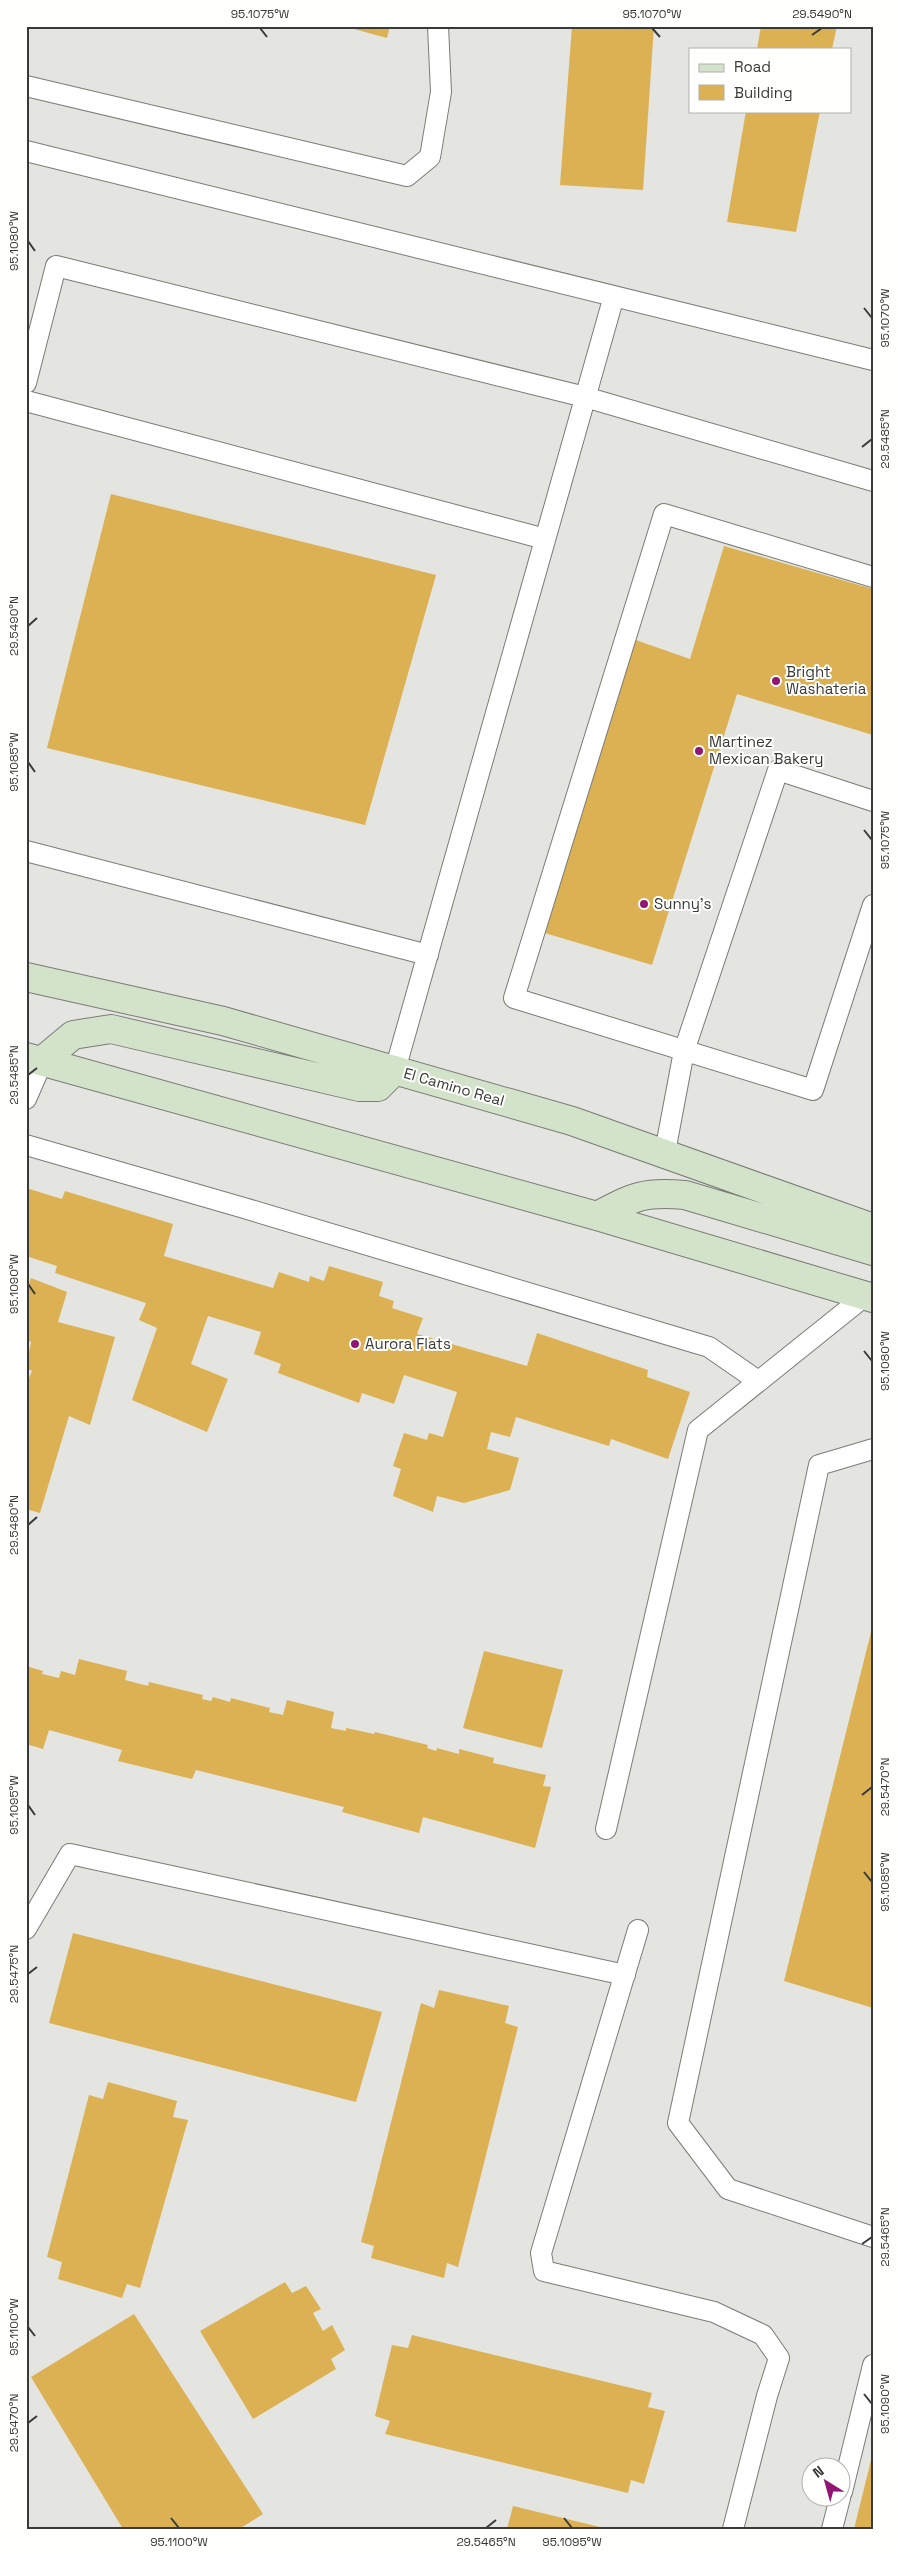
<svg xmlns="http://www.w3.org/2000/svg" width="899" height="2555" font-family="'Space Grotesk',sans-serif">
<rect width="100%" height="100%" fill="#e4e4e0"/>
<path fill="#dcb153" d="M343,26h47l-3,12z
M572,26h82l-11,164 -83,-5z
M761,26h76l-5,23h-75z
M746,111h74l-24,121 -69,-10z
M111,494l325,81 -71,250 -318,-77z
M724,546l149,43v146l-136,-41 -85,271 -114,-34 92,-293 60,21z
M26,1188l36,11 3,-8 108,33 -9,32 109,32 6,-16 30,10 1,-6 14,5 5,-15 54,16 -4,14 15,5 -2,7 31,10 -6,16 110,32 10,-33 111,37 -1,7 43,15 -22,67 -57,-20 -2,7 -93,-29 -6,20 -19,-5 -4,17 32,9 -9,32 -46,13 -27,-7 -4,16 -40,-16 8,-27 -8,-3 11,-33 23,7 2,-7 14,4 14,-45 -53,-17 -10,29 -32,-11 -3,10 -81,-30 3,-9 -27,-10 7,-22 -53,-16 -17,48 37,15 -21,53 -75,-32 25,-72 -18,-8 7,-17 -91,-30 2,-7 -31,-10z
M31,1278l36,14 -9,30 57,15 -25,88 -21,-9 -29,97 -14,-4v-124l6,-14 -6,-3 5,-26 -5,-2v-47z
M872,1628h1v380l-89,-27z
M484,1651l79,19 -21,78 -79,-20z
M79,1659l48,12 -2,9 23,6 1,-4 54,13 -1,4 9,2 2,-4 17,5 1,-4 39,10 -1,4 14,3 4,-15 47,12 -3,16 15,3v-3l28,6 1,-2 53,13 -1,3 9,3 1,-3 22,6v-5l35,9 -1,5 53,12 -3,11 8,1 -16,61 -112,-31 -4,16 -77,-21 2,-5 -148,-37 -4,9 -74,-18 4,-11 -73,-20 -6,19 -17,-5v-78l17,5 -1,3 17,4 2,-7 14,4z
M73,1933l309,79 -26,90 -307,-79z
M439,1990l70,16 -4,17 13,4 -60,240 -11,-4 -3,15 -73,-20 3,-12 -13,-4 60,-239 13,5z
M108,2082l69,19 -4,16 15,3 -48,168 -13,-4 -5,14 -64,-19 4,-17 -15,-5 42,-162 14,4z
M285,2282l7,11 14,-7 15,23 -8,4 10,18 9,-6 13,25 -14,9 5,10 -83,50 -53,-88z
M134,2314l129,200 -24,15h-116l-92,-152z
M412,2335l240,58 -4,14 17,4 -21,73 -13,-4 -3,13 -243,-59 5,-13 -15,-5 17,-71 16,3z
M872,2456l1,73h-19z
M513,2506l91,22v1h-97z"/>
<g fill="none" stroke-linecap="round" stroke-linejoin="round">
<g stroke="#7b7b77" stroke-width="22">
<path id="service" d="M26,86l381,90 23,-19 11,-65 -3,-66
M26,151l847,209
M26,383l30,-117 529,131 288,84
M26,401l519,138
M873,577l-209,-63 -150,484 299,92 60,-185
M26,851l402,104
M395,1070l219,-774
M26,1099l17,-39
M26,1145l218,63 465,139 49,34
M665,1152l19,-101 94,-281 95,31
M873,1449l-54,16 -141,658 50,66 145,48
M606,1829l92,-399 167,-134
M26,1929l44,-75 555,121
M638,1930l-97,323 3,18 170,41 49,23 16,23 -12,38 -34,133
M842,2492l31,-127
M832,2529l8,-31"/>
</g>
<g stroke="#7b7b77" stroke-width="30">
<path id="secondary" d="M26,977l197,44 349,100 301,107
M26,1057l571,159 276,82
M43,1060l30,-25 38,-6 248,58h19l17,-17
M597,1216c36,-19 47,-25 88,-21l188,56"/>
</g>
<use href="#service" stroke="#fff" stroke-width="20"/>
<use href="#secondary" stroke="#d2e3ca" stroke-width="28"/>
</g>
<path fill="none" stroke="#393938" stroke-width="2" d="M260,28l7,9M652,28l8,9M812,35l10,-7M28,241l7,10M864,308l8,10M862,447l10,-8M28,626l9,-8M28,762l7,10M864,830l8,10M28,1075l9,-7M28,1284l7,10M864,1351l8,10M28,1525l9,-8M862,1795l10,-8M28,1805l7,10M864,1872l8,10M28,1974l9,-7M862,2244l10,-7M28,2327l7,9M864,2394l8,10M28,2423l9,-7M171,2518l8,10M564,2518l8,10M486,2528l10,-8"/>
<g fill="#911572" stroke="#fffffe" stroke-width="2">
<circle cx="776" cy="681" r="5"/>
<circle cx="699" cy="751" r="5"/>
<circle cx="644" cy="904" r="5"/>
<circle cx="355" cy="1344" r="5"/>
</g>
<g text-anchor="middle" stroke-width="4" stroke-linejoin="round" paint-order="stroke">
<g font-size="15" fill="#393938" stroke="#fffffe" text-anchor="start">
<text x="786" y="677">Bright<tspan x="786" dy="17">Washateria</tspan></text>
<text x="709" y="747">Martinez<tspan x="709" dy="17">Mexican Bakery</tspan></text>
<text x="654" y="909">Sunny's</text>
<text x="365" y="1349">Aurora Flats</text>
</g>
<g font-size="15" fill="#393938" stroke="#fffffe">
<text transform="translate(454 1087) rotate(16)" y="5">El Camino Real</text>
</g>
</g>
<rect width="899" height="2555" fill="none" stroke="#fffffe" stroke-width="55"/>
<rect x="689" y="48" width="162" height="65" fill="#fffffe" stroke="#b0b0af"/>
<rect x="699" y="64" width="25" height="8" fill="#d2e3ca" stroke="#b0b0af"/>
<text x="734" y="72" font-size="15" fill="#393938">Road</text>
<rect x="699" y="85" width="25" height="15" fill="#dcb153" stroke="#b0b0af"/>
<text x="734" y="98" font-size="15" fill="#393938">Building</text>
<g transform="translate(826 2482) rotate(323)"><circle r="24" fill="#fffffe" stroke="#b0b0af"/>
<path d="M0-4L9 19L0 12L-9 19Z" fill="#911572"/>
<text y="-8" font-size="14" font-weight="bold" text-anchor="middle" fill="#393938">N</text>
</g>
<rect x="28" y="28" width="844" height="2500" fill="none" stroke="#393938" stroke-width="2"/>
<g font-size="12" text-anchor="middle" fill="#393938">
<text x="260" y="18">95.1075°W</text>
<text x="652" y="18">95.1070°W</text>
<text x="822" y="18">29.5490°N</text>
<text transform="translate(14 241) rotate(-90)" y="4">95.1080°W</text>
<text transform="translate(885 318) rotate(-90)" y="4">95.1070°W</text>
<text transform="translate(885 439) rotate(-90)" y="4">29.5485°N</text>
<text transform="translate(14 626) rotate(-90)" y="4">29.5490°N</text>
<text transform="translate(14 762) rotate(-90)" y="4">95.1085°W</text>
<text transform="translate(885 840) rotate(-90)" y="4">95.1075°W</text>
<text transform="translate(14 1075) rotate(-90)" y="4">29.5485°N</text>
<text transform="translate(14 1284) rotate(-90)" y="4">95.1090°W</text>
<text transform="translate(885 1361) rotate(-90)" y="4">95.1080°W</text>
<text transform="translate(14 1525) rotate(-90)" y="4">29.5480°N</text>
<text transform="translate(885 1787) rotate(-90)" y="4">29.5470°N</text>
<text transform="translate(14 1805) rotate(-90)" y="4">95.1095°W</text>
<text transform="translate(885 1882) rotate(-90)" y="4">95.1085°W</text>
<text transform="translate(14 1974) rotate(-90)" y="4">29.5475°N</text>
<text transform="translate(885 2237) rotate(-90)" y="4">29.5465°N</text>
<text transform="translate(14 2327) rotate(-90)" y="4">95.1100°W</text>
<text transform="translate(885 2404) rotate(-90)" y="4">95.1090°W</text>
<text transform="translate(14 2423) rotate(-90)" y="4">29.5470°N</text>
<text x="179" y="2546">95.1100°W</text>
<text x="486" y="2546">29.5465°N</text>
<text x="572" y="2546">95.1095°W</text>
</g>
</svg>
